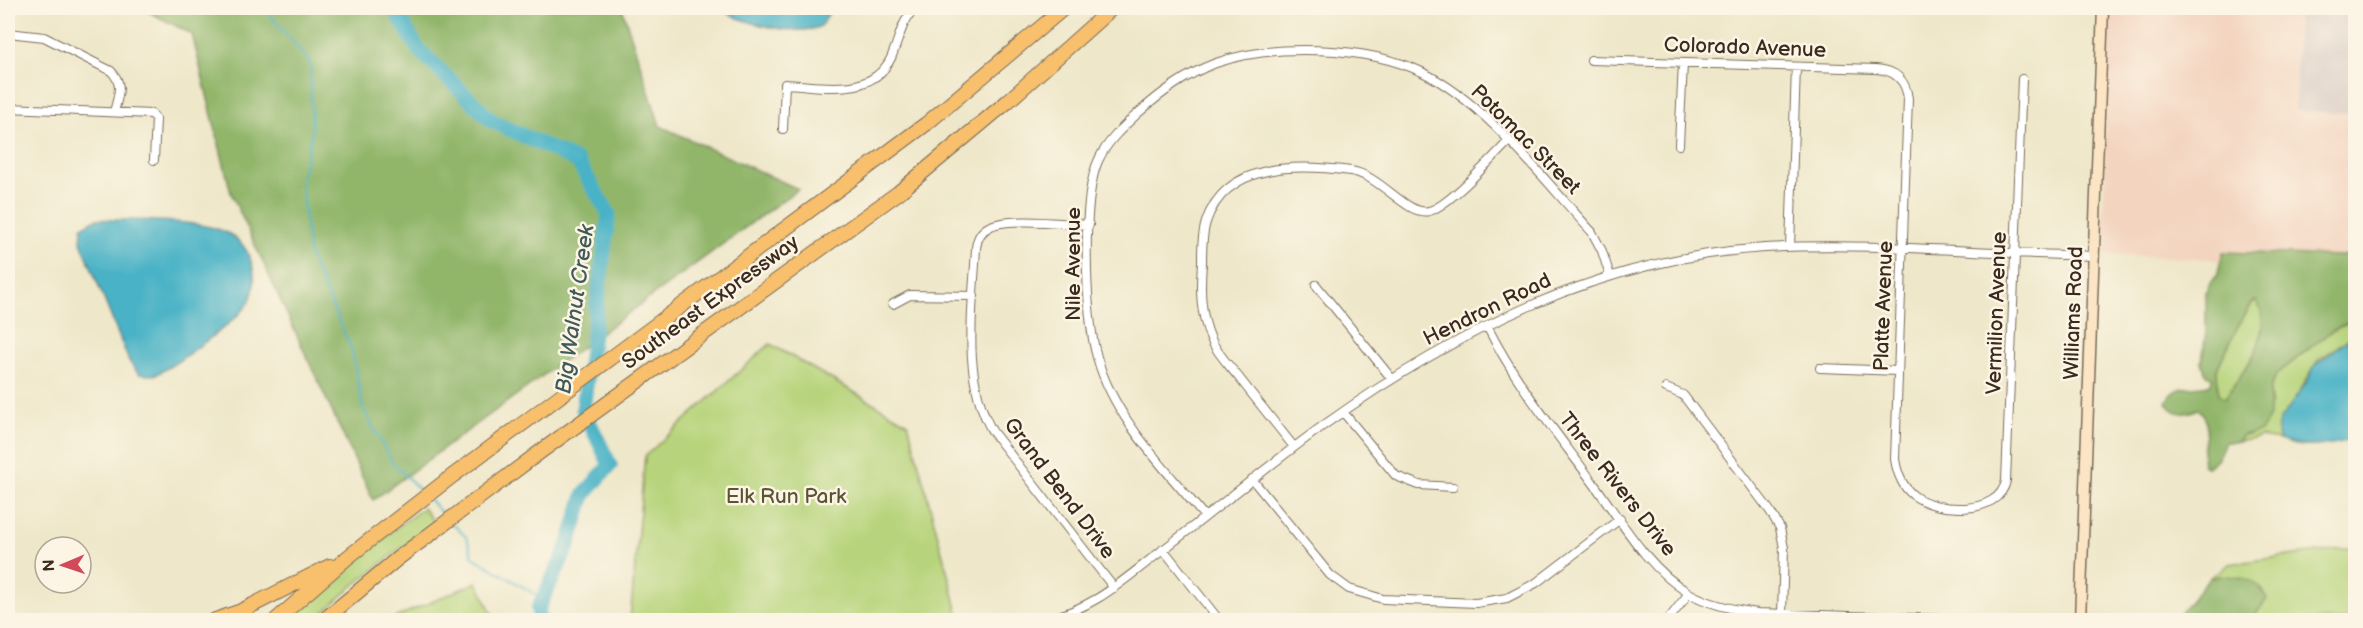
<svg xmlns="http://www.w3.org/2000/svg" width="2363" height="628" font-family="'Balsamiq Sans',sans-serif">
<rect width="100%" height="100%" fill="#fcf5e5"/>
<filter id="ink" filterUnits="userSpaceOnUse"><feTurbulence type="fractalNoise" baseFrequency=".0167" numOctaves="2"/><feDisplacementMap in="SourceGraphic" scale="12" xChannelSelector="R" yChannelSelector="G"/><feConvolveMatrix kernelMatrix="1 2 1 2 8 2 1 2 1" color-interpolation-filters="sRGB"/></filter>
<filter id="wash" filterUnits="userSpaceOnUse"><feTurbulence type="fractalNoise" baseFrequency=".008" numOctaves="4" result="noise"/><feDisplacementMap in="SourceGraphic" scale="24" xChannelSelector="R" yChannelSelector="G"/><feGaussianBlur stdDeviation="1.35" result="paint"/><feColorMatrix in="noise" values="0 0 0 0 0 0 0 0 0 0 0 0 0 0 0 0 0 1.4 0 .05"/><feComposite in="paint" operator="in"/></filter>
<g filter="url(#wash)">
<rect width="100%" height="100%" fill="#eee7c9"/>
<path fill="#f3d4bf" d="M2109,8h189l-3,102 60,3v140l-14,3 -118,-4 -4,10 -7,-3 -110,-5z"/>
<path fill="#cfc0bb" d="M2298,8h57v105l-60,-2z"/>
<path fill="#b7d47b" stroke="#797f4c" stroke-width="1.5" d="M2258,301c17,40 -16,68 -34,99l-6,-6 -1,-25 21,-43 15,-24z
M2355,319v15l-37,26 -41,70 3,10 -19,-3 -24,5 5,-7h6l23,-32 -1,-15 6,-13 54,-43z
M770,344l138,79 52,197h-330l15,-164z
M423,508l11,14 -80,63 -39,35h-30l53,-48z
M2355,547v73h-104l16,-21 -46,-23 -12,2 20,-14z
M477,582l18,38h-105z"/>
<path fill="#91b66b" stroke="#667044" stroke-width="1.5" fill-rule="evenodd" d="M141,8h481l38,118 138,63 -425,311 -142,-307 -39,-159z
M2223,252l118,4 14,-3v66l-25,13 -54,43 -6,13 -1,28 -9,16 -18,3 -5,7h-12l-8,17 -10,8 -4,-2c-4,-18 13,-43 -5,-56 -12,6 -25,6 -31,-7 9,-21 29,-12 44,-18l1,-7 -6,-2 -4,-13 4,-30v-40l4,-9 7,-7zM2257,301c18,37 -14,71 -33,98l-6,-5 -1,-25 21,-43 15,-24z
M2221,576c21,1 38,2 46,23l-16,21h-76l34,-42z"/>
<path fill="#48b2c6" stroke="#426e72" stroke-width="1.5" d="M719,8h113l-11,18c-22,11 -83,-3 -102,-18z
M96,219c32,2 109,-1 135,16 22,14 30,46 17,69 -10,16 -73,61 -91,70 -5,2 -12,0 -18,0l-10,-13 -48,-119 1,-15z
M2355,334v105c-25,5 -49,13 -75,1l-3,-9 2,-10 28,-39 8,-17z"/>
<g fill="none" stroke-linecap="round" stroke-linejoin="round">
<path stroke="#48b2c6" stroke-width="2" d="M264,8l46,54 2,69 -11,49 8,75 43,95 11,58 29,54 31,31
M429,499l16,18
M452,523l15,15 6,19 70,42"/>
<path stroke="#48b2c6" stroke-width="15" d="M394,8l24,41 74,72 85,40 32,53 -26,195 27,56 -26,30 -15,49 -31,65 2,11"/>
</g>
</g>
<g filter="url(#ink)">
<g fill="none" stroke-linecap="round" stroke-linejoin="round">
<g stroke="#7a6c5a" stroke-width="10">
<path id="minor" d="M8,33l36,4 67,34c13,13 7,25 3,41
M1591,60l285,9c19,1 30,11 32,30l-13,360c2,14 7,27 18,36 23,18 86,21 93,-14l16,-402
M8,108l144,6 4,5 -2,41
M783,129l2,-45c35,1 86,15 106,-26 8,-18 10,-36 24,-50
M1679,145l4,-82
M1089,225c-23,-1 -79,-8 -98,1 -10,4 -14,12 -15,22 -3,61 -15,127 16,183l122,157
M1790,247l6,-180
M1316,285l76,94
M893,304l17,-9 64,1
M1487,326c29,58 69,106 107,158 27,37 54,85 95,109 21,12 46,17 69,20l219,7
M1820,368l78,3
M1666,388l17,7 87,116 10,17 4,20 -2,66
M1343,412l53,64 23,9 34,2
M1294,447c-18,-23 -36,-45 -54,-68 -10,-13 -23,-25 -29,-40 -11,-25 -11,-50 -9,-76 0,-14 0,-28 4,-41 20,-61 93,-58 145,-51 31,5 55,45 78,40 20,-5 63,-53 79,-69
M1252,479l78,96 19,14 34,10 93,4 31,-5 29,-15 84,-64
M1205,517c-40,-49 -91,-98 -108,-160 -12,-39 -16,-162 2,-198 8,-17 24,-32 38,-45 24,-21 49,-40 79,-51 57,-20 151,-17 206,9 63,30 123,109 170,160l10,19 8,25
M1163,549l56,71
M1045,620c53,-13 80,-42 123,-74 52,-40 102,-82 156,-121 132,-94 276,-167 441,-177 110,-6 220,6 330,8
M1668,620l21,-27"/>
</g>
<g stroke="#7a6c5a" stroke-width="13">
<path id="secondary" d="M2080,620l23,-612"/>
</g>
<g stroke="#7a6c5a" stroke-width="16">
<path id="motorway" d="M215,620l26,-9 89,-45
M276,620l72,-63 103,-80 475,-353 138,-116
M324,620l73,-61 143,-107 358,-259 109,-91 105,-94"/>
</g>
<use href="#minor" stroke="#fff" stroke-width="8"/>
<use href="#secondary" stroke="#fce5c4" stroke-width="10"/>
<use href="#motorway" stroke="#f8bf6c" stroke-width="14"/>
</g>
</g>
<g text-anchor="middle" stroke-width="5" stroke-linejoin="round" paint-order="stroke">
<g font-size="21" fill="#3b2a1e" stroke="#fcf5e5">
<text transform="translate(1745 47) rotate(2)" y="7">Colorado Avenue</text>
<text transform="translate(1526 139) rotate(45)" y="7">Potomac Street</text>
<text transform="translate(1073 264) rotate(-90)" y="7">Nile Avenue</text>
<text transform="translate(710 302) rotate(-36)" y="7">Southeast Expressway</text>
<text transform="translate(1883 306) rotate(-88)" y="7">Platte Avenue</text>
<text transform="translate(1487 309) rotate(-26)" y="7">Hendron Road</text>
<text transform="translate(1996 313) rotate(-88)" y="7">Vermilion Avenue</text>
<text transform="translate(2073 313) rotate(-88)" y="7">Williams Road</text>
<text transform="translate(1618 484) rotate(52)" y="7">Three Rivers Drive</text>
<text transform="translate(1060 488) rotate(53)" y="7">Grand Bend Drive</text>
</g>
<g font-size="21" fill="#5a5435" stroke="#fcf5e5">
<text x="786" y="503">Elk Run Park</text>
</g>
<g font-size="22" font-style="italic" fill="#405a59" stroke="#fcf5e5">
<text transform="translate(574 309) rotate(-82)" y="8">Big Walnut Creek</text>
</g>
</g>
<rect width="2363" height="628" fill="none" stroke="#fcf5e5" stroke-width="30"/>
<g transform="translate(63 565) rotate(268)"><circle r="28" fill="#fcf5e5" stroke="#afa495" stroke-width="1.5"/>
<path d="M0-4.5L10 22L0 15L-10 22Z" fill="#d1495b"/>
<text y="-9" font-size="16" font-weight="bold" text-anchor="middle" fill="#3b2a1e">N</text>
</g>
</svg>
